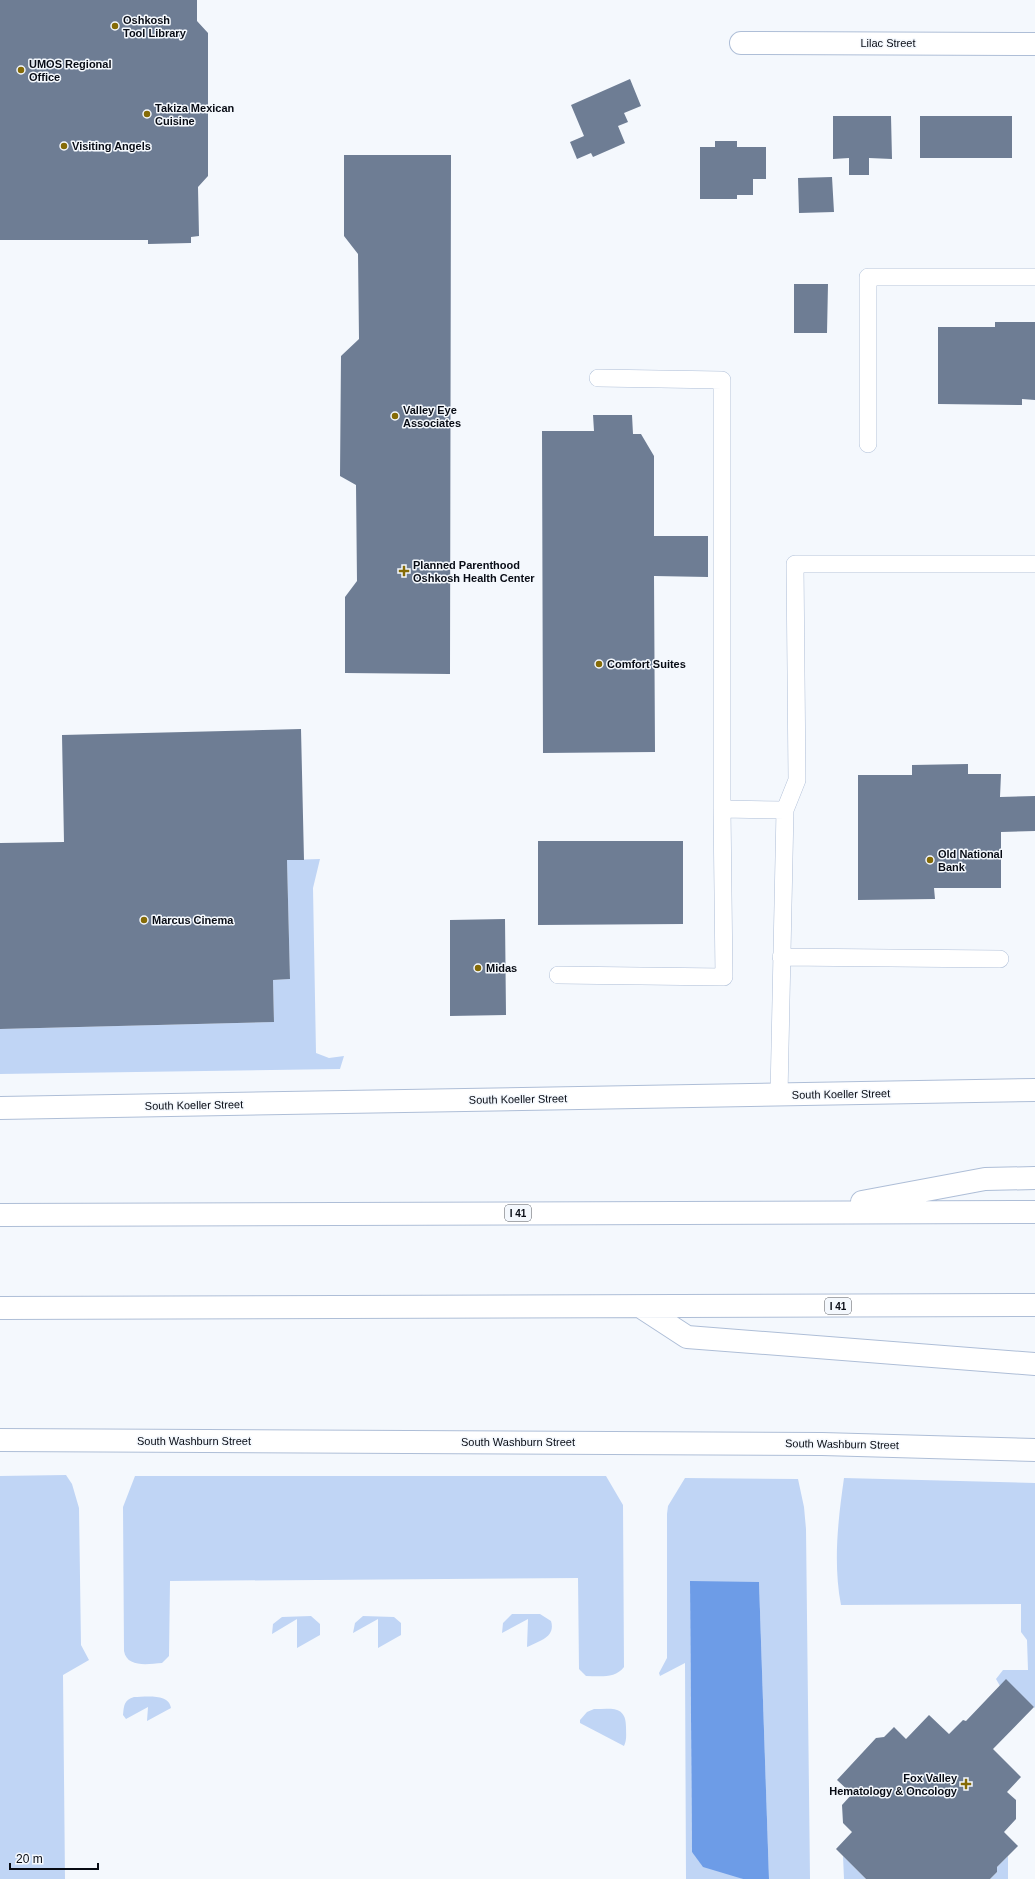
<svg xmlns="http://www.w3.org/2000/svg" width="1035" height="1879" font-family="Arial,sans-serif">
<rect width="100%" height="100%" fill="#f4f8fd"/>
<path fill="#c0d5f5" d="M320,859l-7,29 3,165 13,5 15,-2 -4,13 -340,5v-45l274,-7 -1,-42 17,-1 -3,-119z
M66,1475l6,9 7,24 2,137 8,15 -26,15 2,204h-65v-403z
M135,1476h471l17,29 1,162c-9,12 -25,9 -38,9l-7,-7 -1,-91 -408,3 -1,75 -7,7c-14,1 -35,5 -38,-12l-1,-144z
M685,1478l113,1 6,28 2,22 4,350h-41l-10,-297h-69l2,270 51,27h-57l-1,-216 -25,13 -1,-3 8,-15v-144l1,-8z
M844,1478l191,5v225l-29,-28 -6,6 -4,-7 7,-9h25l-1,-30 -6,-8v-28l-180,1c-8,-42 -3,-85 3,-127z
M512,1614h28l11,7c5,16 -12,20 -24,26l1,-28 -26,14 1,-10z
M311,1616l9,8v11l-23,13v-29l-25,15 1,-10 9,-7z
M363,1616l31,1 7,6v12l-23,13v-29l-25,14 2,-10z
M134,1697c11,0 35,-4 37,11l-24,13 1,-14 -22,12 -3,-4c1,-10 1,-15 11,-18z
M594,1709c17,0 32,-4 32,18 0,7 1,13 -2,19l-44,-23v-3l7,-8z
M843,1856l23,23h-22z
M1008,1856v23h-18l7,-7v-5z"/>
<path fill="#6d9ce7" d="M690,1581l69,1 10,297h-26l-40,-12 -11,-15z"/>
<path fill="#6e7d94" d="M0,0h197v21l11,12v143l-10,11 1,49 -8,1v6l-43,1v-4h-148z
M630,79l11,27 -17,7 4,9 -10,4 7,17 -32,14 -2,-4 -14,6 -7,-17 14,-6 -13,-31z
M833,116h58l1,43 -23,-1v17h-20v-17l-16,1z
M920,116h92v42h-92z
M715,141h22v6h29v32h-13v16h-16v4h-37v-52h15z
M344,155h107l-1,519 -105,-1v-76l12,-16 -1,-96 -16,-9 1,-120 18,-17 -1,-85 -14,-18z
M832,177l2,35 -35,1 -1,-35z
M794,284h34l-1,49h-33z
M995,322h40v78l-13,-1v6l-84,-1v-77h57z
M593,415h39l1,19h8l13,22v80h54v41l-54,-1 1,176 -112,1 -1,-322h52z
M301,729l3,131h-17l3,119 -17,1 1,42 -274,7v-186l64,-1 -2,-107z
M968,764v10h33l-1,23 35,-1v35l-34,1v56h-67l1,11 -77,1v-125h54v-10z
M538,841h145v83l-145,1z
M505,919l1,96 -56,1v-96z
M1006,1679l28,28 -41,42 28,28 -14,15 9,8v19l-12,13 14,14 -21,21v5l-7,7h-124l-30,-30 16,-17 -9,-9 -1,-18 10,-11 -15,-14 39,-42 8,-1 10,-10 12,12 23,-24 20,19 14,-14 3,1z"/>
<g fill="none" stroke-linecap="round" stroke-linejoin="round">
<g stroke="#aebed7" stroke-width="18">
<path id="service" d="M598,378l124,2v429
M868,444v-167h167
M781,957l219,2
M558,975l166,2 -2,-168 63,1
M779,1095l6,-285 12,-30 -2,-216h240"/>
</g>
<g stroke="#aebed7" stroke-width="24">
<path id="minor" d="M741,43l294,1"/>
</g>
<g stroke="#aebed7" stroke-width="24">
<path id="tertiary" d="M0,1108l1035,-18
M0,1440l822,4 213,6"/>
</g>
<g stroke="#aebed7" stroke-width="24">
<path id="motorway" d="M862,1202l123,-23 50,-1
M0,1215l1035,-3
M641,1307l46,30 348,27
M0,1308l1035,-3"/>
</g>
<use href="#service" stroke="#fff" stroke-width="17"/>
<use href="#minor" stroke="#fff" stroke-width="22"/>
<use href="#tertiary" stroke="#fff" stroke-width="22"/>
<use href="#motorway" stroke="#fff" stroke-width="22"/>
</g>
<g fill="#856b07" stroke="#f4f8fd" stroke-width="1.5">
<circle cx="115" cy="26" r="4"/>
<circle cx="21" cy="70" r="4"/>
<circle cx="147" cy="114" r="4"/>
<circle cx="64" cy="146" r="4"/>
<circle cx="395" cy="416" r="4"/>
<path d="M402 565h4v4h4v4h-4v4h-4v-4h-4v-4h4z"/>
<circle cx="599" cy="664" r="4"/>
<circle cx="930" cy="860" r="4"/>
<circle cx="144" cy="920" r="4"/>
<circle cx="478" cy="968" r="4"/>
<path d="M964 1778h4v4h4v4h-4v4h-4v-4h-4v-4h4z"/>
</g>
<g text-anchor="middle" stroke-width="3" stroke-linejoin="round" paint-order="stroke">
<g fill="#f4f8fd" stroke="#4e525a" stroke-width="1">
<rect x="505" y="1205" width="26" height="16" rx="3"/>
<rect x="825" y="1298" width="26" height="16" rx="3"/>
</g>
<g font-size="10" font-weight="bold" fill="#070b14">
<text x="518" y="1217">I 41</text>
<text x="838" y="1310">I 41</text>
</g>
<g font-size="11" font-weight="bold" fill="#070b14" stroke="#f4f8fd" text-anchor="start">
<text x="123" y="24">Oshkosh<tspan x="123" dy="13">Tool Library</tspan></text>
<text x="29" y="68">UMOS Regional<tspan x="29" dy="13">Office</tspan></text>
<text x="155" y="112">Takiza Mexican<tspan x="155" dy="13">Cuisine</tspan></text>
<text x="72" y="150">Visiting Angels</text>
<text x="403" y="414">Valley Eye<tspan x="403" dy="13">Associates</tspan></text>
<text x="413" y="569">Planned Parenthood<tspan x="413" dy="13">Oshkosh Health Center</tspan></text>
<text x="607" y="668">Comfort Suites</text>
<text x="938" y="858">Old National<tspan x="938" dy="13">Bank</tspan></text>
<text x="152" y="924">Marcus Cinema</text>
<text x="486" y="972">Midas</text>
<text x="957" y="1782" text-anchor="end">Fox Valley<tspan x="957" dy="13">Hematology &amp; Oncology</tspan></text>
</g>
<g font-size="11" fill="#070b14" stroke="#f4f8fd">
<text x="888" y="47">Lilac Street</text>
<text transform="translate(841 1094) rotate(-1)" y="4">South Koeller Street</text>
<text transform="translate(518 1099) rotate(-1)" y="4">South Koeller Street</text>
<text transform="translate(194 1105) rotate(-1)" y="4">South Koeller Street</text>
<text x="194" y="1445">South Washburn Street</text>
<text x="518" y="1446">South Washburn Street</text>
<text transform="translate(842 1444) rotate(1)" y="4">South Washburn Street</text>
</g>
</g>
<path d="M10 1863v6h88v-6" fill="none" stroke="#070b14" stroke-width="2"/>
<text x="16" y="1863" font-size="12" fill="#070b14" stroke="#f4f8fd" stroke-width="3" paint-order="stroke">20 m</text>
</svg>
